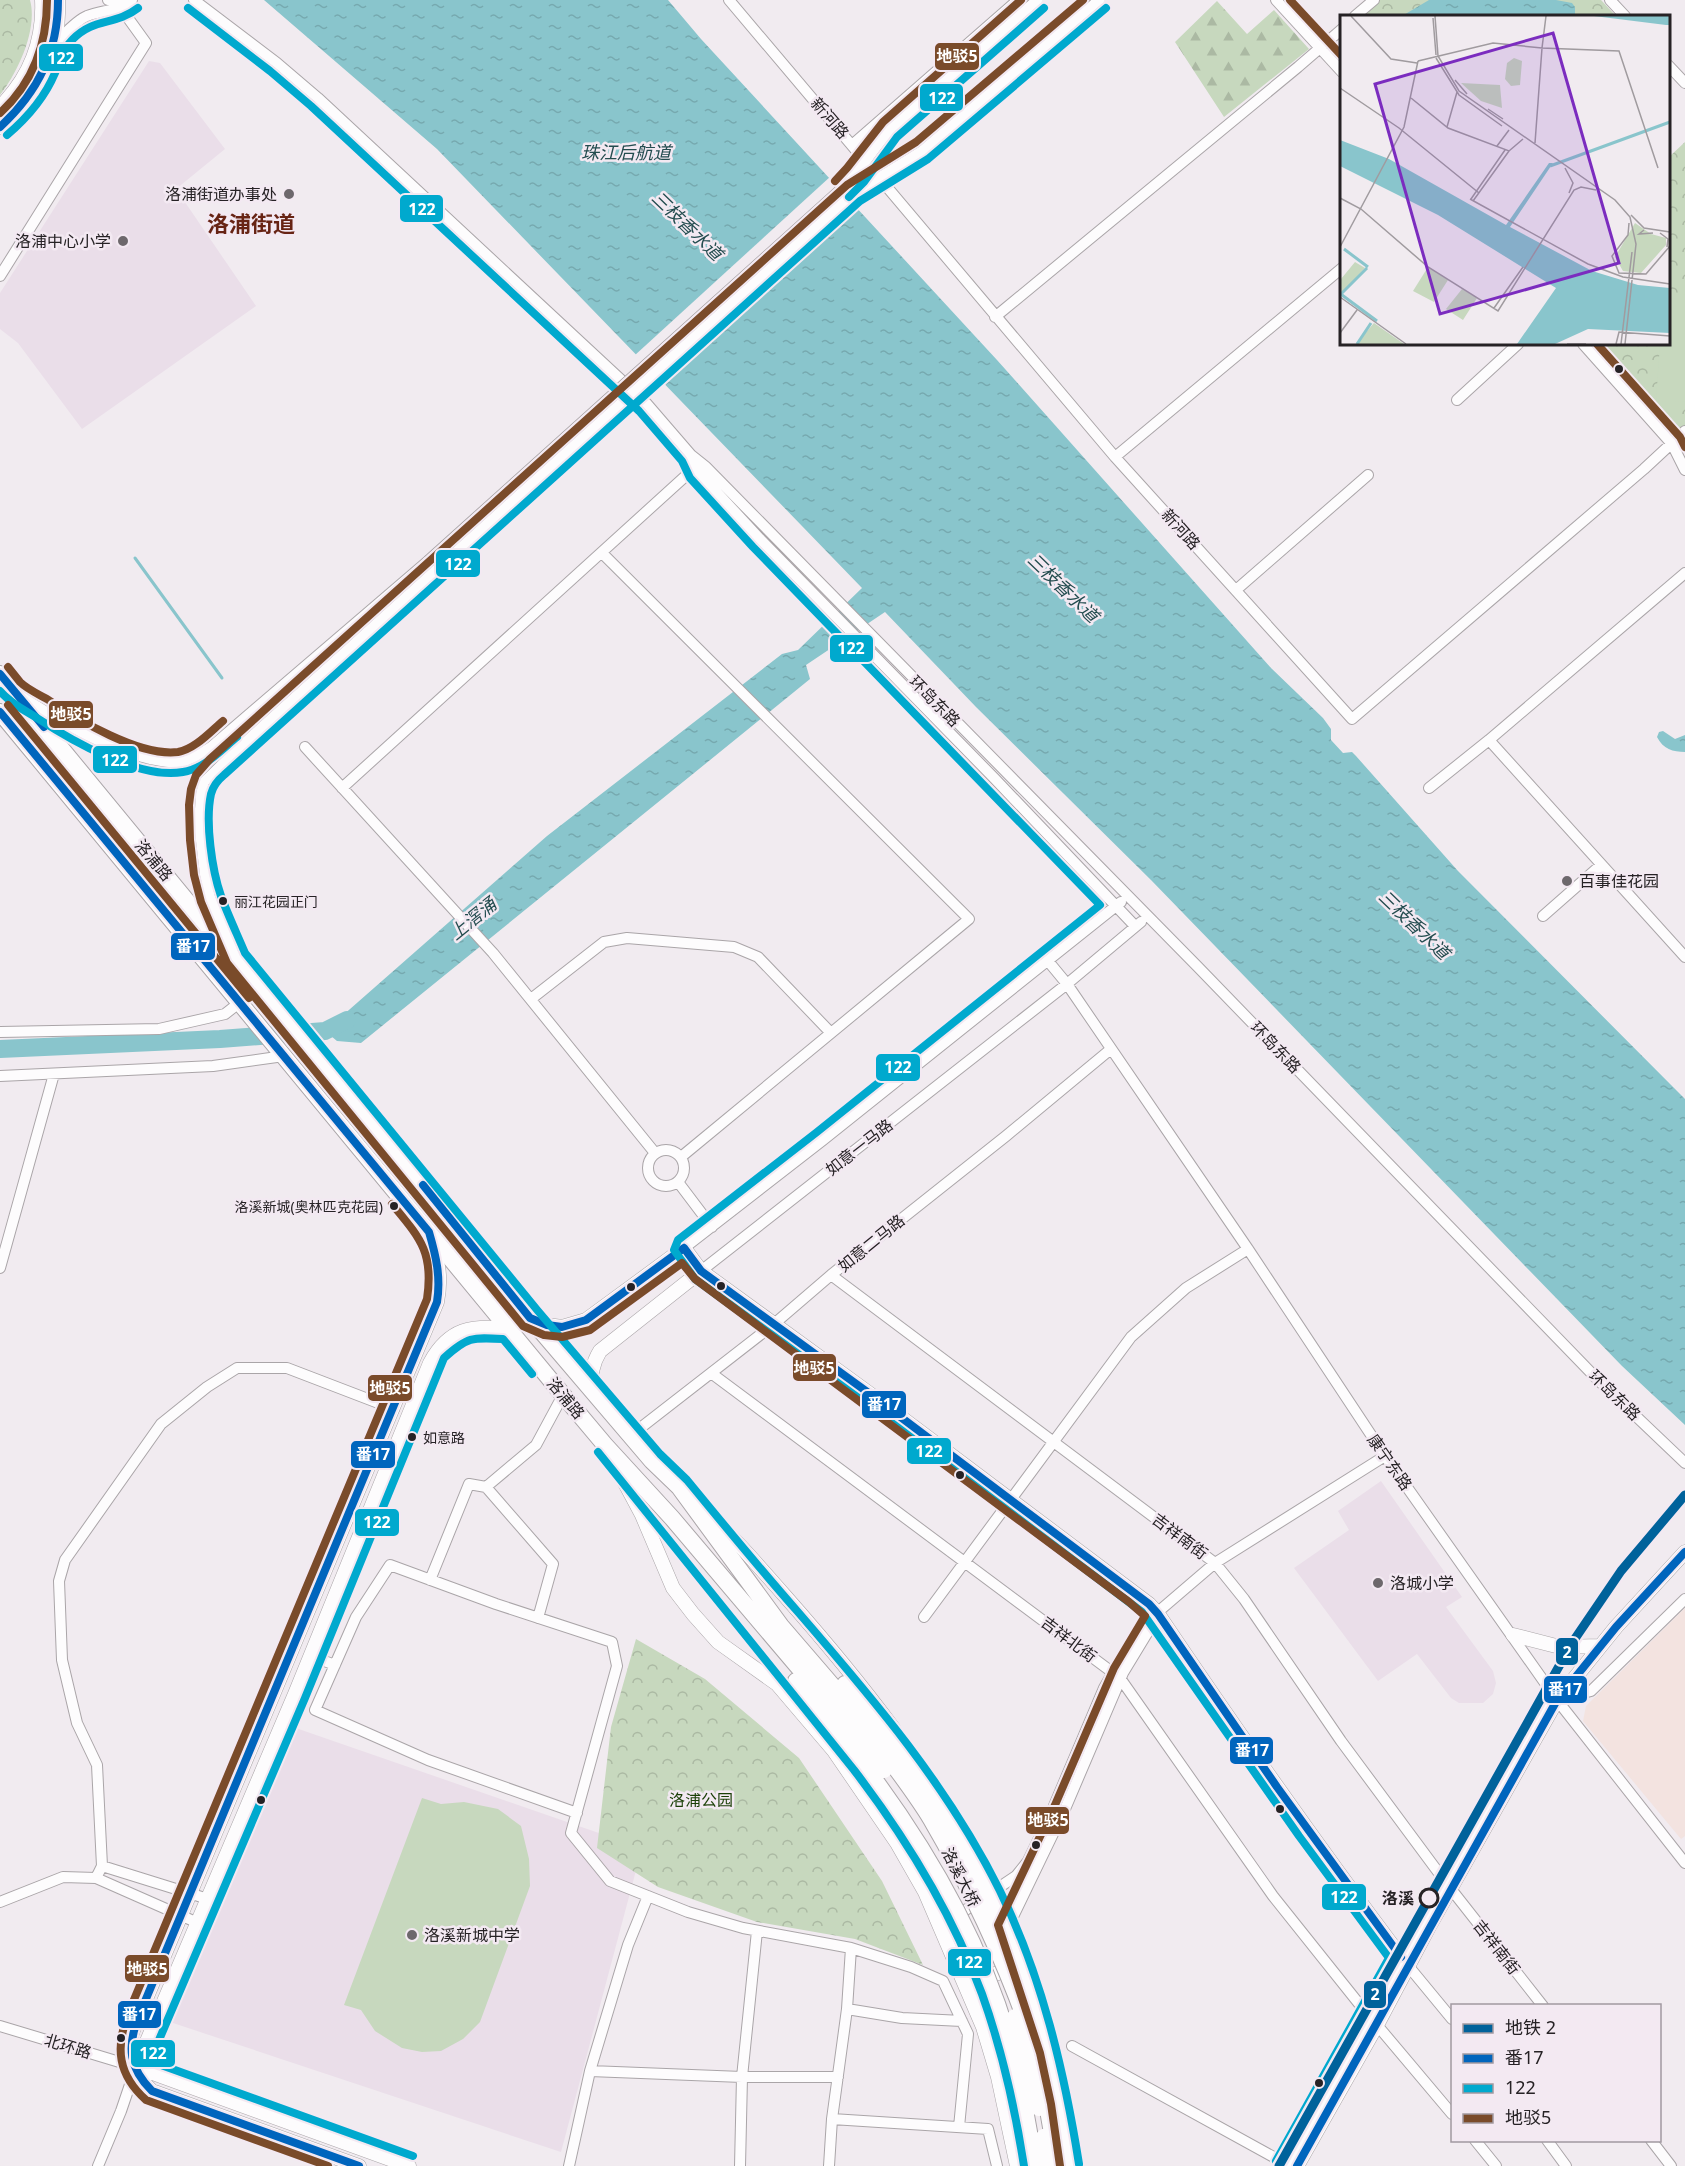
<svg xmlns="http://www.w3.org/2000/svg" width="1685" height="2166" font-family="'Noto Sans','Noto Sans SC',sans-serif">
<defs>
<pattern id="forest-firs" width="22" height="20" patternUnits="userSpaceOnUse" patternTransform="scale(1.5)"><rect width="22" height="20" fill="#c7d8be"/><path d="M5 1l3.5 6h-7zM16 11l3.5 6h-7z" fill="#abb9a3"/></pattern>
<pattern id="park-crowns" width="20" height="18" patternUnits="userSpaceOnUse" patternTransform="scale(1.5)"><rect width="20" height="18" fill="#c7d8be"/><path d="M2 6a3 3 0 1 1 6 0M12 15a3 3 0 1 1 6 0" fill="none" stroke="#abb9a3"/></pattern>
<pattern id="water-ripples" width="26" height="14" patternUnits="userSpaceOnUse" patternTransform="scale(1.5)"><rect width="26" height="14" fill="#89c5cc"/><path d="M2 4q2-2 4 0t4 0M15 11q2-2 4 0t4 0" fill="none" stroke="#76a9af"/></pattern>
</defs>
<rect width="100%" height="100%" fill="#f1ebf0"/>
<path fill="#f3e3e0" d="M1685,1608v228l-4,3 -98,-118 3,-15z"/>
<path fill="#eadee9" d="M149,61l11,2 65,86 -49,40 80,117 -174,123 -64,-86 -18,-14v-36z
M1381,1481l81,116 -16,10 47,64 3,12 -3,11 -10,9h-24l-8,-5 -34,-44 -39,27 -84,-113 55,-38 -11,-19z
M290,1726l352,122 -81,304 -391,-130z"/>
<path fill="url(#forest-firs)" d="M1217,1l30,33 27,-24 35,39 -85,68 -49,-75z"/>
<path fill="url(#park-crowns)" d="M0,0h30c8,29 -12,72 -30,95z
M1374,0h227l15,16h-261z
M1685,142v289l-12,12 -85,-99h80l1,-187z
M636,1639l69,40 94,79 83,123 41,84 -68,-26 -98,-17 -99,-35 -61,-39 14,-121z"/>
<path fill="#c7d8be" d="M1669,294l16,1v107l-29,-1 4,-57h8z
M422,1798l19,6 23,-2 34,7 23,17 8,33 1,27 -50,136 -17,17 -22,12 -19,1 -20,-4 -27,-17 -14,-21 -17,-5z"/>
<path fill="url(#water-ripples)" d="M264,0h404l33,39 296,321 274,308 52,50 8,11v11l12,13 9,-1 4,4 102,115 227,228v326l-63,-59 -471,-486 -175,-173 -91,-95 -79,53 4,14 -449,364 -24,-2 -12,-10 222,-195 235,-182 16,-4 64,-62 -425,-439z
M1429,0h127l16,3 3,4v9h-173z
M1663,731l12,8 10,-4v17c-12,0 -22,-3 -28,-15l2,-5z"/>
<path fill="#f1ebf0" d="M831,176l29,32 -198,176 -28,-28z"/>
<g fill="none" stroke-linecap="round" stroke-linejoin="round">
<path stroke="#89c5cc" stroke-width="3" d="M135,558l87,120"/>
<path stroke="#89c5cc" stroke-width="18" d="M0,1049l220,-10 105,-8 22,-11"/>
<g stroke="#aaa5a8" stroke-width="12">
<path id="minor" d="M108,0l18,5
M194,0l83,63 41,35 329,306 44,51 15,12 491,499 403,416 85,81
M729,0l386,457 237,262 292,-250 41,-38
M1276,0l66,72
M1610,0l15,16
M1355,16l19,-16
M54,44c10,-9 21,-23 33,-28 16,-6 32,-5 45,-16
M1668,65l17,18
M852,145l166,-145
M0,276l146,-233 -18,-25 -2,-13
M995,317l303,-250 44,-38
M1583,344l89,100 13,26
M1457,400l61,-56
M691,456l7,16 63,68 234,239 140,147
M1115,457l227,-189
M602,553l367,366 -288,238
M1685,573l-196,167 196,217
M1236,590l132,-115
M24,698c40,25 79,50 126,61 10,2 22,5 32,3 11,-3 20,-9 29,-15l217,-186
M305,747l188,206 162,200
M342,788l348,-316
M1429,788l60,-48
M1543,916l58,-51
M232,949l-22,-52 -5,-22 -6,-51 2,-30 3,-12 37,-36 195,-176
M1048,961l19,23 181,265 137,207 172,244 128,163
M531,999l73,-57 23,-4 107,9 24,10 73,76
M0,1032l159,-3 66,-15 14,-11
M0,1076l213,-10 71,-10
M648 1168a18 18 0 1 1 36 0a18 18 0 1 1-36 0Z
M678,1182l34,45
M684,1248l139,-108 298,-238
M0,1268l54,-194
M701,1271l366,-287 74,-62
M831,1275l384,288 29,36 97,142 103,139
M711,1373l409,305 153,218 95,119
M630,1436l144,-112 57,-49 175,-139 105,-87
M486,1487l50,-42 27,-50
M430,1580l39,-96 17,3 67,77 -15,54
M924,1617l207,-280 55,-49 62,-39
M311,1656l24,9
M1557,1700l34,-9 94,-92
M577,1813l-149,-53 -113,-50 41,-93 34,-52 106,39 116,38 5,24 -46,167 39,48 78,31 55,16 108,20
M102,1866l106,33
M96,1878l6,-12 -5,-101 -20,-42 -15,-63 -3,-79 6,-21 96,-136 46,-37 30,-19h50l107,41
M1451,1889l92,117
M0,1902l63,-25 33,1 102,45
M1008,1927l57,-118 58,-136 34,-56
M944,1935l20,-24 52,-35 12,-15 20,-41 56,-132 34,-59 77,-66 170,-107
M1405,1962l47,57
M847,2009l55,9 60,3
M1377,2025l75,89
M0,2026l136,41 -15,44 -23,55
M1072,2046l218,120
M590,2071l152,6h96
M832,2119l156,10 9,37
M1475,2140l21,26
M1547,2140l19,26
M1651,2140l20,26
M569,2166l21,-95 38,-126 20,-49
M740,2166l2,-89 15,-146
M829,2166l3,-47 15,-110 4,-61 60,19 32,14 25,53 -9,93"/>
</g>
<g stroke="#aaa5a8" stroke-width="15">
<path id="major" d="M0,107c29,-29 44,-66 42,-107
M0,127c38,-31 61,-78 58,-127
M530,1318l17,7 15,2 24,-7 98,-72 17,23 169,123 279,210 9,10c78,116 159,231 243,343
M591,1390c0,-15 1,-26 9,-39l101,-80
M611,1457l31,58 31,73 20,26 25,28 59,42 57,67 63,92 28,49 58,135 15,50 19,89
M697,1503c32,29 60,61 88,93 38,43 74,86 108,132
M1513,1635l47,12 40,-1
M966,1986l49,-20
M136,2067l159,-373 135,-331c19,-35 42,-38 78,-34
M136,2067l273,99
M359,2166l-207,-75c-13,-11 -25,-36 -21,-54 1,-6 5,-13 7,-19l299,-716c5,-26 1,-41 -7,-66
M1285,2166l233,-422 16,-24 17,-15
M1297,2166l80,-141 53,-100 127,-225 59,-73 69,-75"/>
</g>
<g stroke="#aaa5a8" stroke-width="18">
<path id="highway" d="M0,674l530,644 122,143 27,26 102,139 62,72 32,42
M0,712l563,683 42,50 67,73 194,229
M796,1681l60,74
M845,1684l41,47"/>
</g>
<use href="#minor" stroke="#fdfcfd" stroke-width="10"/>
<use href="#major" stroke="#fdfcfd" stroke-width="14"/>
<use href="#highway" stroke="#fdfcfd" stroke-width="16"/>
<g stroke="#aaa5a8" stroke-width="12" stroke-linecap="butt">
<path id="minor-bridge" d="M428,561l418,-376c17,-17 28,-38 44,-55l147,-130
M436,570l418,-377 68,-42 177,-151"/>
</g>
<g stroke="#aaa5a8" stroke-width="18" stroke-linecap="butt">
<path id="highway-bridge" d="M886,1731c31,43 62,86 88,133 50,94 80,197 95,302
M875,1740c19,26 39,51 56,79 37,63 73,140 97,208
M866,1747l18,23
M856,1755c72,93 132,197 160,312 8,33 13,66 19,99
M1015,2017l8,23 16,68
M1045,2093l10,57
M1044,2137l5,29"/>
</g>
<use href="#minor-bridge" stroke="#fdfcfd" stroke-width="10"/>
<use href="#highway-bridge" stroke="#fdfcfd" stroke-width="16"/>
<g stroke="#f3e9f2" stroke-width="12">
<path id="bus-1" d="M0,127c38,-35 58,-75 58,-127
M0,674l44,53
M0,712l429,520c7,24 12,45 8,70l-299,716c-11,29 -9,50 14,73l207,75
M423,1185l107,133 17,7 15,2 24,-7 98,-72
M684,1248l17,23 169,123 279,210 9,10 119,173 124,170
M1297,2166l260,-466 59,-73 69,-75"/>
</g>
<g stroke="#f3e9f2" stroke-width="12">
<path id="bus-2" d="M188,8l82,63 41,35 328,305 43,50 8,17 63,69 347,358 -283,227 -139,108 -4,10 21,29 169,123 278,210 157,224 90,122 -113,203
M7,135c20,-17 38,-38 48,-62 6,-13 7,-23 17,-33 22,-23 43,-14 66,-32
M849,197l15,-15 33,-45 147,-129
M0,691c10,12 24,19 37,27 35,23 103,62 146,54 21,-3 38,-22 54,-35
M598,1452l256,318c52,68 98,143 128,224 20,56 33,114 42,172
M413,2156l-263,-95 155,-363 139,-340c23,-21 28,-21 59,-19l29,35
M1079,2164c-15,-94 -37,-187 -79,-273 -52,-105 -126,-191 -202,-279 -38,-43 -74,-87 -111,-132l-27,-26 -122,-143 -293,-358c-8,-19 -17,-38 -24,-57 -9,-26 -16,-74 -10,-102 2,-8 7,-14 13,-19l636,-574 68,-42 178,-151"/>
</g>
<g stroke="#f3e9f2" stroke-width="12">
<path id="bus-3" d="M1290,0l52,56
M0,113c33,-30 47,-69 47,-113
M835,181l12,-13 36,-46 138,-122
M1597,344l83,93 5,10
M8,667c4,5 8,10 12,15 7,7 18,12 27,17 31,21 93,58 131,53 17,-3 32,-20 45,-31
M8,705l241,293
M328,2166l-182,-66c-28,-25 -31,-52 -18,-86l299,-715c7,-47 -7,-61 -35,-95
M1060,2166l-9,-62 -11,-51 -42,-128 57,-120 59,-137 31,-52 -16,-14 -434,-323 -13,-16 -92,67 -28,7 -18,-2 -21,-9 -296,-363 -26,-61 -7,-27 -4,-35 -1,-35 2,-16 5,-14 14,-16 637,-574 69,-43 167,-142"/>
</g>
<use href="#bus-1" stroke="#0065bd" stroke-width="8"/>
<use href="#bus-2" stroke="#00a9ce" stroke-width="8"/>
<use href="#bus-3" stroke="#7a4b2a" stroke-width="8"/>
<g stroke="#f3e9f2" stroke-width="14">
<path id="metro-1" d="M1279,2166l293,-523 49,-72 64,-76"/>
</g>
<use href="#metro-1" stroke="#00629b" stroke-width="9"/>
</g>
<g fill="#6d686c" stroke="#f3e9f2" stroke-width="2">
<circle cx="289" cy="194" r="6"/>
<circle cx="123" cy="241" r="6"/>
<circle cx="1567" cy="881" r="6"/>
<circle cx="1378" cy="1583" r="6"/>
<circle cx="412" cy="1935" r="6"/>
</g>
<g fill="#262225" stroke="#f3e9f2" stroke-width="2">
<circle cx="1619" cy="369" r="5"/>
<circle cx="223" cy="901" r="5"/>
<circle cx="394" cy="1206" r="5"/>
<circle cx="721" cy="1286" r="5"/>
<circle cx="631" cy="1287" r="5"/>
<circle cx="412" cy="1437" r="5"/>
<circle cx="960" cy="1475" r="5"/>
<circle cx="261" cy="1800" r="5"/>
<circle cx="1280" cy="1809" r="5"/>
<circle cx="1036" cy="1845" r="5"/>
<circle cx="121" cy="2038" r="5"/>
<circle cx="1319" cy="2083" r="5"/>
</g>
<circle fill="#f3e9f2" stroke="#262225" stroke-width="3" cx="1429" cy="1898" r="9"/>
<g text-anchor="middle" stroke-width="5" stroke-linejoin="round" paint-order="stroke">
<g font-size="14" fill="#262225" stroke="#f3e9f2" text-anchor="start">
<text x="234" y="907">丽江花园正门</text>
<text x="383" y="1212" text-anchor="end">洛溪新城(奥林匹克花园)</text>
<text x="423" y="1443">如意路</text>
</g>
<g font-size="16" fill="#262225" stroke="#f3e9f2">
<text transform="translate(830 118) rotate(49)" y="6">新河路</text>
<text transform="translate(1181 529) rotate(48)" y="6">新河路</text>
<text transform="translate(935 701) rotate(45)" y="6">环岛东路</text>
<text transform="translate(154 860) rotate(50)" y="6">洛浦路</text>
<text transform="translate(1276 1047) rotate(46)" y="6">环岛东路</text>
<text transform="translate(859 1147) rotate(-38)" y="6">如意一马路</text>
<text transform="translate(871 1243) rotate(-39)" y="6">如意二马路</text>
<text transform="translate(1615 1395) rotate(44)" y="6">环岛东路</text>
<text transform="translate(566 1398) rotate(50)" y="6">洛浦路</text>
<text transform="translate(1390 1462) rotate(55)" y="6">康宁东路</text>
<text transform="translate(1180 1536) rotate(37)" y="6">吉祥南街</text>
<text transform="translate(1069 1639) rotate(37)" y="6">吉祥北街</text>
<text transform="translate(961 1877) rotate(63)" y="6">洛溪大桥</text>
<text transform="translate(1497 1947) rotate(52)" y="6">吉祥南街</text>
<text transform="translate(68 2046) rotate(17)" y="6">北环路</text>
</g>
<g font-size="16" fill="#262225" stroke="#f3e9f2" text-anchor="start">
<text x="277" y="200" text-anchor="end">洛浦街道办事处</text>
<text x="111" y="247" text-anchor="end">洛浦中心小学</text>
<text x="1579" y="887">百事佳花园</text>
<text x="1390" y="1589">洛城小学</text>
<text x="424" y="1941">洛溪新城中学</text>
</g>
<g font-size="16" fill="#1a3f06" stroke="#f3e9f2">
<text x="701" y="1806">洛浦公园</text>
</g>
<g font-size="16" font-weight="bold" fill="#262225" stroke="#f3e9f2" text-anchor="end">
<text x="1414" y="1904">洛溪</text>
</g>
<g font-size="18" font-style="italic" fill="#234c4f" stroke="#f3e9f2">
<text x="626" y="159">珠江后航道</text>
<text transform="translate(687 226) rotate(44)" y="6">三枝香水道</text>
<text transform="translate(1063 588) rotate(44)" y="6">三枝香水道</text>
<text transform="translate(473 919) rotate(-39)" y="6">上滘涌</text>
<text transform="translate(1414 925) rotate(44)" y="6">三枝香水道</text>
</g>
<g font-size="22" font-weight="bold" fill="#672414" stroke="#f3e9f2">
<text x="251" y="232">洛浦街道</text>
</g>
</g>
<g transform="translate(1340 15)">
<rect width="330" height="330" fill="#f1ebf0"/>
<path d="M15,247l10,6 -24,26v-15zM34,308l30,21h-48z" fill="#c7d8be"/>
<path d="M121,68l39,2 2,23 -21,-7zM295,208l16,11 15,4v7l-25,28 -18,-2 -8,-14zM88,252l20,13 -14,22 -21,-11zM122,274l15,9 -14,22 -17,-11z" fill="#c7d8be"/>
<path d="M174,43l8,3 -2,24 -9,1 -6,-7 2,-16z" fill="#c7d8be"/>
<path d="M254,1h76v9h-4zM0,125l49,19 117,66 43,-62h4l-43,64 82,44 46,14 32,3v45l-82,-4 -33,15h-38l39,-56 -118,-73 -98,-49z" fill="#89c5cc"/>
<path fill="none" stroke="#89c5cc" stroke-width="3" d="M210,151l120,-44M4,234l24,18M0,280l27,-27M2,280l35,26M17,329l14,-21"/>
<path fill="none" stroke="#a09b9f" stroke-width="1.5" d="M11,1l40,43 26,4M95,1l3,40 21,35 156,109 15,17 6,27 -11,100M206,1l-4,32 77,3 39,117M93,3l3,37M96,43l23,37 43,31M78,46l75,-18 49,5M115,65l12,14M0,73l59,40 80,65M71,83l37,30 61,23 14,-12M148,94l15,10M107,112l10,-35M195,128l7,-95M157,131l12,-16M225,153l8,15 -4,10M0,183l21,11 67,58 70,44 76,-121 7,-3 15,3M130,184l118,65 35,13 47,7M131,184l34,-49M133,186l36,-50M291,200l13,13 26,4M289,208l-1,12 -16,21 7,17 27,1 24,-28M304,215l-5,4 14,-1M320,218l8,6 -1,8M0,232l64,-120 14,-66M0,282l66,47M154,293l29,-41M0,318l17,-23M227,329h19M276,329l3,-12 51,4M281,329l11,-92"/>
<path fill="#7b2cbf" fill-opacity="0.15" stroke="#7b2cbf" stroke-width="3" d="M213,18l66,230 -179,51 -65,-230z"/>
<rect width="330" height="330" fill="none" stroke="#262225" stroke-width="3"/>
</g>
<g stroke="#f3e9f2" stroke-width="2">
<rect x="934" y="42" width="46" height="29" rx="6" fill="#7a4b2a"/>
<rect x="38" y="43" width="46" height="29" rx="6" fill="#00a9ce"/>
<rect x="919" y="83" width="45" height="29" rx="6" fill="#00a9ce"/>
<rect x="399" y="194" width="45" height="29" rx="6" fill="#00a9ce"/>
<rect x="435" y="549" width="46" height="29" rx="6" fill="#00a9ce"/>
<rect x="829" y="634" width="45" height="29" rx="6" fill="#00a9ce"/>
<rect x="48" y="700" width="46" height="29" rx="6" fill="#7a4b2a"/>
<rect x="92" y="745" width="46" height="29" rx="6" fill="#00a9ce"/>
<rect x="170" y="932" width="46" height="29" rx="6" fill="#0065bd"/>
<rect x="875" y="1053" width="46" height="29" rx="6" fill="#00a9ce"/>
<rect x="792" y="1353" width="45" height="29" rx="6" fill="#7a4b2a"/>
<rect x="367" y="1374" width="46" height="28" rx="6" fill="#7a4b2a"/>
<rect x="861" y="1390" width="46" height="29" rx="6" fill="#0065bd"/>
<rect x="906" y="1437" width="46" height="28" rx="6" fill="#00a9ce"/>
<rect x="350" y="1440" width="46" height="29" rx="6" fill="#0065bd"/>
<rect x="354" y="1508" width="46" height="29" rx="6" fill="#00a9ce"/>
<rect x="1555" y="1637" width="24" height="29" rx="6" fill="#00629b"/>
<rect x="1543" y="1675" width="45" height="29" rx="6" fill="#0065bd"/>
<rect x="1229" y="1736" width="45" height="29" rx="6" fill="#0065bd"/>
<rect x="1025" y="1806" width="45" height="29" rx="6" fill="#7a4b2a"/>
<rect x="1321" y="1883" width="46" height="28" rx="6" fill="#00a9ce"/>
<rect x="947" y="1948" width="45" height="29" rx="6" fill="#00a9ce"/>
<rect x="124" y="1954" width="46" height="29" rx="6" fill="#7a4b2a"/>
<rect x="1363" y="1980" width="24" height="29" rx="6" fill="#00629b"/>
<rect x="117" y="2000" width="45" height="29" rx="6" fill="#0065bd"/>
<rect x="130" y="2039" width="46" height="29" rx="6" fill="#00a9ce"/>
</g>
<g font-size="16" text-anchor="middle" font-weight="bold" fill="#fff">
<text x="957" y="62">地驳5</text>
<text x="61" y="64">122</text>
<text x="942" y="104">122</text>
<text x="422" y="215">122</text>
<text x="458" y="570">122</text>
<text x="851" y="654">122</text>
<text x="71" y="720">地驳5</text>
<text x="115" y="766">122</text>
<text x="193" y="952">番17</text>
<text x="898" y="1073">122</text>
<text x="814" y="1374">地驳5</text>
<text x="390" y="1394">地驳5</text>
<text x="884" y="1410">番17</text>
<text x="929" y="1457">122</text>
<text x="373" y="1460">番17</text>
<text x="377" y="1528">122</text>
<text x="1567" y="1658">2</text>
<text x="1565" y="1695">番17</text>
<text x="1252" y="1756">番17</text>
<text x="1048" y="1826">地驳5</text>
<text x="1344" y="1903">122</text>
<text x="969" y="1968">122</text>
<text x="147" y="1975">地驳5</text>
<text x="1375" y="2000">2</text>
<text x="139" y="2020">番17</text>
<text x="153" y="2059">122</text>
</g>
<rect x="1451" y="2004" width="210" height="138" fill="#f3e9f2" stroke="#a199a0" stroke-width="1.5"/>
<rect x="1463" y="2024" width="30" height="9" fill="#00629b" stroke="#a199a0" stroke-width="1.5"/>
<text x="1505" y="2034" font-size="18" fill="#262225">地铁 2</text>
<rect x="1463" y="2054" width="30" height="9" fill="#0065bd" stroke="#a199a0" stroke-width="1.5"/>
<text x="1505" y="2064" font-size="18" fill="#262225">番17</text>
<rect x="1463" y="2084" width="30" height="9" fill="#00a9ce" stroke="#a199a0" stroke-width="1.5"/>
<text x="1505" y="2094" font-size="18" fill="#262225">122</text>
<rect x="1463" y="2114" width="30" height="9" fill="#7a4b2a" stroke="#a199a0" stroke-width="1.5"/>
<text x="1505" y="2124" font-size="18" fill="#262225">地驳5</text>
</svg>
